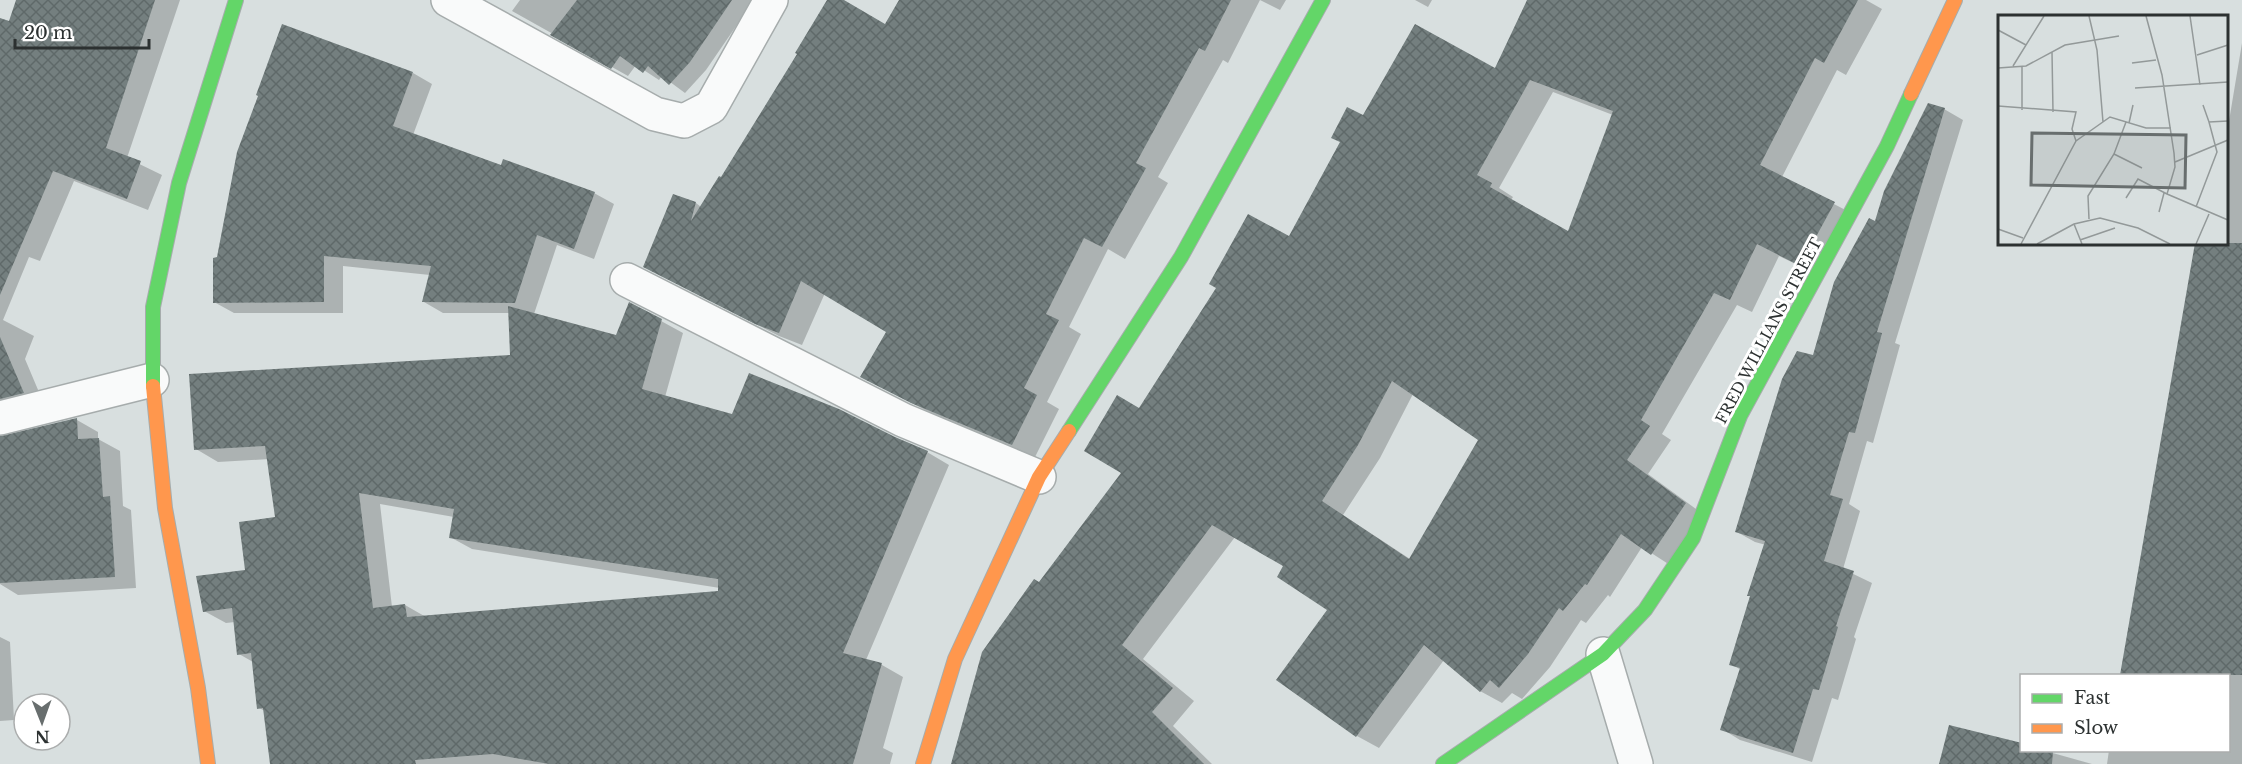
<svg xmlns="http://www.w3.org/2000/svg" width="2242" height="764" font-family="'Libre Baskerville',serif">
<defs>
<pattern id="building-cross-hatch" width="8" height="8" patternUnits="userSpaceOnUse" patternTransform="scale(1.5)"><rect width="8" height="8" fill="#747f7f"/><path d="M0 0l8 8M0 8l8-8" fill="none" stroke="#5f6969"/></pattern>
</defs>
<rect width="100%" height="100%" fill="#d8dfdf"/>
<path fill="#0003" fill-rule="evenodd" d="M18,0h162l-53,158 35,17 -14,35 -74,-29 -34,80 -11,-4 -26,63 31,16 -9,23 19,45 -41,21 -1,10 2,3 73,-18 21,12v7l22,12 3,55 8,4 5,78 -118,7 -18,-11v-565l9,4z
M520,0h234l-48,70 -21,23 -23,-17 -3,4 -23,-15 -8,11 -116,-65z
M829,0h12l45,26 15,-26h385l-6,10 -20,-10 -32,63 -5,-3 -65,117 10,6 -43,76 -17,-10 -39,78 12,7 -34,68 12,7 -24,48 -99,-41 -74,-40 26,-45 -63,-38 -23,52 -23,-9 -134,-69 51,-64 5,4 21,-28 77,-125z
M1415,0h17l-4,7z
M1528,0h338l16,9 -36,66 -9,-5 -55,107 75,39 -34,61 -44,-21 -27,56 -15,-7 -75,129 9,6 -23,34 59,43 -34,50 -31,-20 -32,50 -2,-2 -22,28 -5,-3 -31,47 -28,32 -10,-6 -10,10 -22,-12 -36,-31 -65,88 -22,-12 -79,-56 51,-70 -43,-44 -51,-29 -92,122 51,42 -21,25 39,38h-260l87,-180 84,-112 17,-62 149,-172 75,-121 132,-47zM1553,92l60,23 -45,118 -57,-33 2,-3 -14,-9zM1413,394l67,46 -70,119 -67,-44 37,-57z
M2242,43v721h-135l2,-14h119v-74h-106l75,-433h29v-104z
M413,73l19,11 -19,51 89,32 92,26 20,11 -20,55 -37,-14 -23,69 83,23 13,-33 53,29 -18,64 68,19 161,22 33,14 22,13 -83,195 16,5 21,12 -20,71 10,5 -3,11h-619l-6,-53 -6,-3 -6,-46 -14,-8 -4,-32 -9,1 -22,-12 43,-39 30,-54 -8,-59 -51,3 -22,-13 315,-93 -1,-43h-67l-19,-11 6,-27 -87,-9v47h-109l-20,-11 4,-43zM380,504l74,13 -4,20 22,12 248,39 -1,4 -293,25 -21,-12 -13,2z
M1944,109l19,11 -68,223 5,2 -27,98 -6,-2 -18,63 11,7 -17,58 29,14 -18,54 2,2 -18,61 -6,-2 -20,64 -72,-22 -18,-11 19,-59 -10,-6 35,-119 -11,-3 -18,-10 139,-309z
M0,637l10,5 4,78 -14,1z
M2022,750h20l50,14h-152z"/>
<path fill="url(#building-cross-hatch)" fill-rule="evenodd" d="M16,0h139l-49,148 35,13 -14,38 -74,-28 -53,124v-277l9,3z
M577,0h155l-42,62 -21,23 -21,-19 -5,7 -23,-17 -9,13 -61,-34z
M827,0h17l41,24 14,-24h332l-26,51 -6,-3 -63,115 10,5 -44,79 -18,-9 -38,76 13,6 -35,68 13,7 -25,50 -101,-42 -51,-26 26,-45 -85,-51 -22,52 -24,-9 -112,-57 30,-73 23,8 -5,19 28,-45 2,1 76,-123 -2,-1z
M1527,0h331l-34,63 -9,-5 -55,107 75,37 -35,64 -43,-22 -27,56 -16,-7 -73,127 9,6 -23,34 59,43 -35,52 -30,-21 -34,51 -2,-1 -22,27 -4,-3 -31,46 -29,34 -9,-8 -10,12 -56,-47 -68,92 -80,-57 51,-70 -50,-33 6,-11 -71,-41 -90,120 51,43 -21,24 52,52h-253l31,-112 52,-73 5,3 82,-109 -37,-22 33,-56 22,13 77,-120 -7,-4 39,-70 41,22 51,-94 -9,-4 16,-31 16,8 52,-91 80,44zM1530,80l83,31 -45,120 -78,-44 2,-4 -15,-8zM1392,381l86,59 -69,119 -87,-58 36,-56z
M282,24l131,48 -20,54 108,39 2,-6 92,33 -21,57 -37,-14 -22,68 -93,-1 9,-36 -107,-10v46l-111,1v-45l4,-1 20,-105 21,-56 -2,-1z
M1928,103l17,5 -68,224 5,1 -27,100 -6,-1 -19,63 13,4 -19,62 30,10 -18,55 2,1 -19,63 -6,-1 -20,64 -73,-23 20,-62 -11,-3 21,-69h-3l18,-55 -30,-9 47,-153 15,-28 16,4 21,-73 35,-64 6,3 9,-30z
M2195,243h47v432h-122z
M629,302l33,17 -20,70 90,25 17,-41 90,36 56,28 33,14 -85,202 39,10 -29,101h-304l-56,-10 -78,6 1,4h-146l-7,-56 -6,1 -6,-56 -14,2 -5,-47 -29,4 -7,-36 49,-6 -6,-48 36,-5 -10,-71 -71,4 -5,-76 321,-19 -2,-49 108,29zM359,493l95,16 -5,29 269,41v12l-311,26 -2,-13 -32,4z
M0,337l24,56 -24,6z
M77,418l1,21 21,-1 4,59 7,-1 5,81 -115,6v-147z
M1949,725l73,18v7l31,1 -1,13h-113z"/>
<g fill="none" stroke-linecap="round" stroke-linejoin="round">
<g stroke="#a6acac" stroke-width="36">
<path id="street" d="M448,0l207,114 29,7 27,-14 60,-107
M627,280l276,140 136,57
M0,418l152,-38
M1603,654l33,110"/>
</g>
<g stroke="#a6acac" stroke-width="16">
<path id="fast" d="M153,386v-79l26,-124 57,-183
M1069,431l112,-174 142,-257
M1443,764l160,-110 42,-44 48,-72 47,-122 147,-270 24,-52"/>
</g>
<g stroke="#a6acac" stroke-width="16">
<path id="slow" d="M1911,94l44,-94
M153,386l12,122 33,180 10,76
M923,764l32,-105 84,-182 30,-46"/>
</g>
<use href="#street" stroke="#f9fafa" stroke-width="33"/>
<use href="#fast" stroke="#63d668" stroke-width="14"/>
<use href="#slow" stroke="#ff974d" stroke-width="14"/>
</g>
<g text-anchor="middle" stroke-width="6" stroke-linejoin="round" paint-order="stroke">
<g font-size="15" fill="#2c3131" stroke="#fff">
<text transform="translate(1769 331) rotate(-62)" y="5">FRED WILLIANS STREET</text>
</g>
</g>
<g transform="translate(1998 15)">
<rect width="230" height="230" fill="#d8dfdf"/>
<path fill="none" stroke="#939999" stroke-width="1.5" d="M91,1l8,34 6,72M148,1l16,59 12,78 1,14 -8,27 61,26M192,1l10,69M0,15l28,15M54,37l1,60M199,40l31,-10M134,48l24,-3M15,51l31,-50M0,53l28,-2 39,-21 54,-9M137,73l93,-6M205,90l6,17 19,-1M0,91l78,6 -4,17 4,12M24,95v-44M131,108l4,-18M116,139l28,14M177,147l53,-22M128,183l12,-19 29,15M198,192l21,-55 -8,-30M161,197l5,-19M91,204l-1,-23 26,-42 12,-32M76,209l8,20M0,214l25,9M82,225l35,-12M23,229l55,-103 34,-24 36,11h25M39,229l37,-20 26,-6 38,10 32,16M198,229l13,-30"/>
<path fill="#686e6e" fill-opacity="0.15" stroke="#686e6e" stroke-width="3" d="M34,118l154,2 -1,53 -154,-3z"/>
<rect width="230" height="230" fill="none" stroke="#2c3131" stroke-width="3"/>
</g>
<rect x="2020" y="674" width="210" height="78" fill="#ffffff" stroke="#abadad" stroke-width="1.5"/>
<rect x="2032" y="694" width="30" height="9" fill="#63d668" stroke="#abadad" stroke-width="1.5"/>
<text x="2074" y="704" font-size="18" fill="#2c3131">Fast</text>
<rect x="2032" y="724" width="30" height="9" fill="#ff974d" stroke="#abadad" stroke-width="1.5"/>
<text x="2074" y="734" font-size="18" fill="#2c3131">Slow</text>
<g transform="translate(42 722) rotate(179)"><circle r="28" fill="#ffffff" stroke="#abadad" stroke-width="1.5"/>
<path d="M0-4.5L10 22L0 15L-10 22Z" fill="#686e6e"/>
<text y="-9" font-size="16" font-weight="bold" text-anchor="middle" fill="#2c3131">N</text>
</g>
<path d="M15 39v9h134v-9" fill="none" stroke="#2c3131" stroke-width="3"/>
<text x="24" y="39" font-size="18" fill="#2c3131" stroke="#ffffff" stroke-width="4.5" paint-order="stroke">20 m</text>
</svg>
